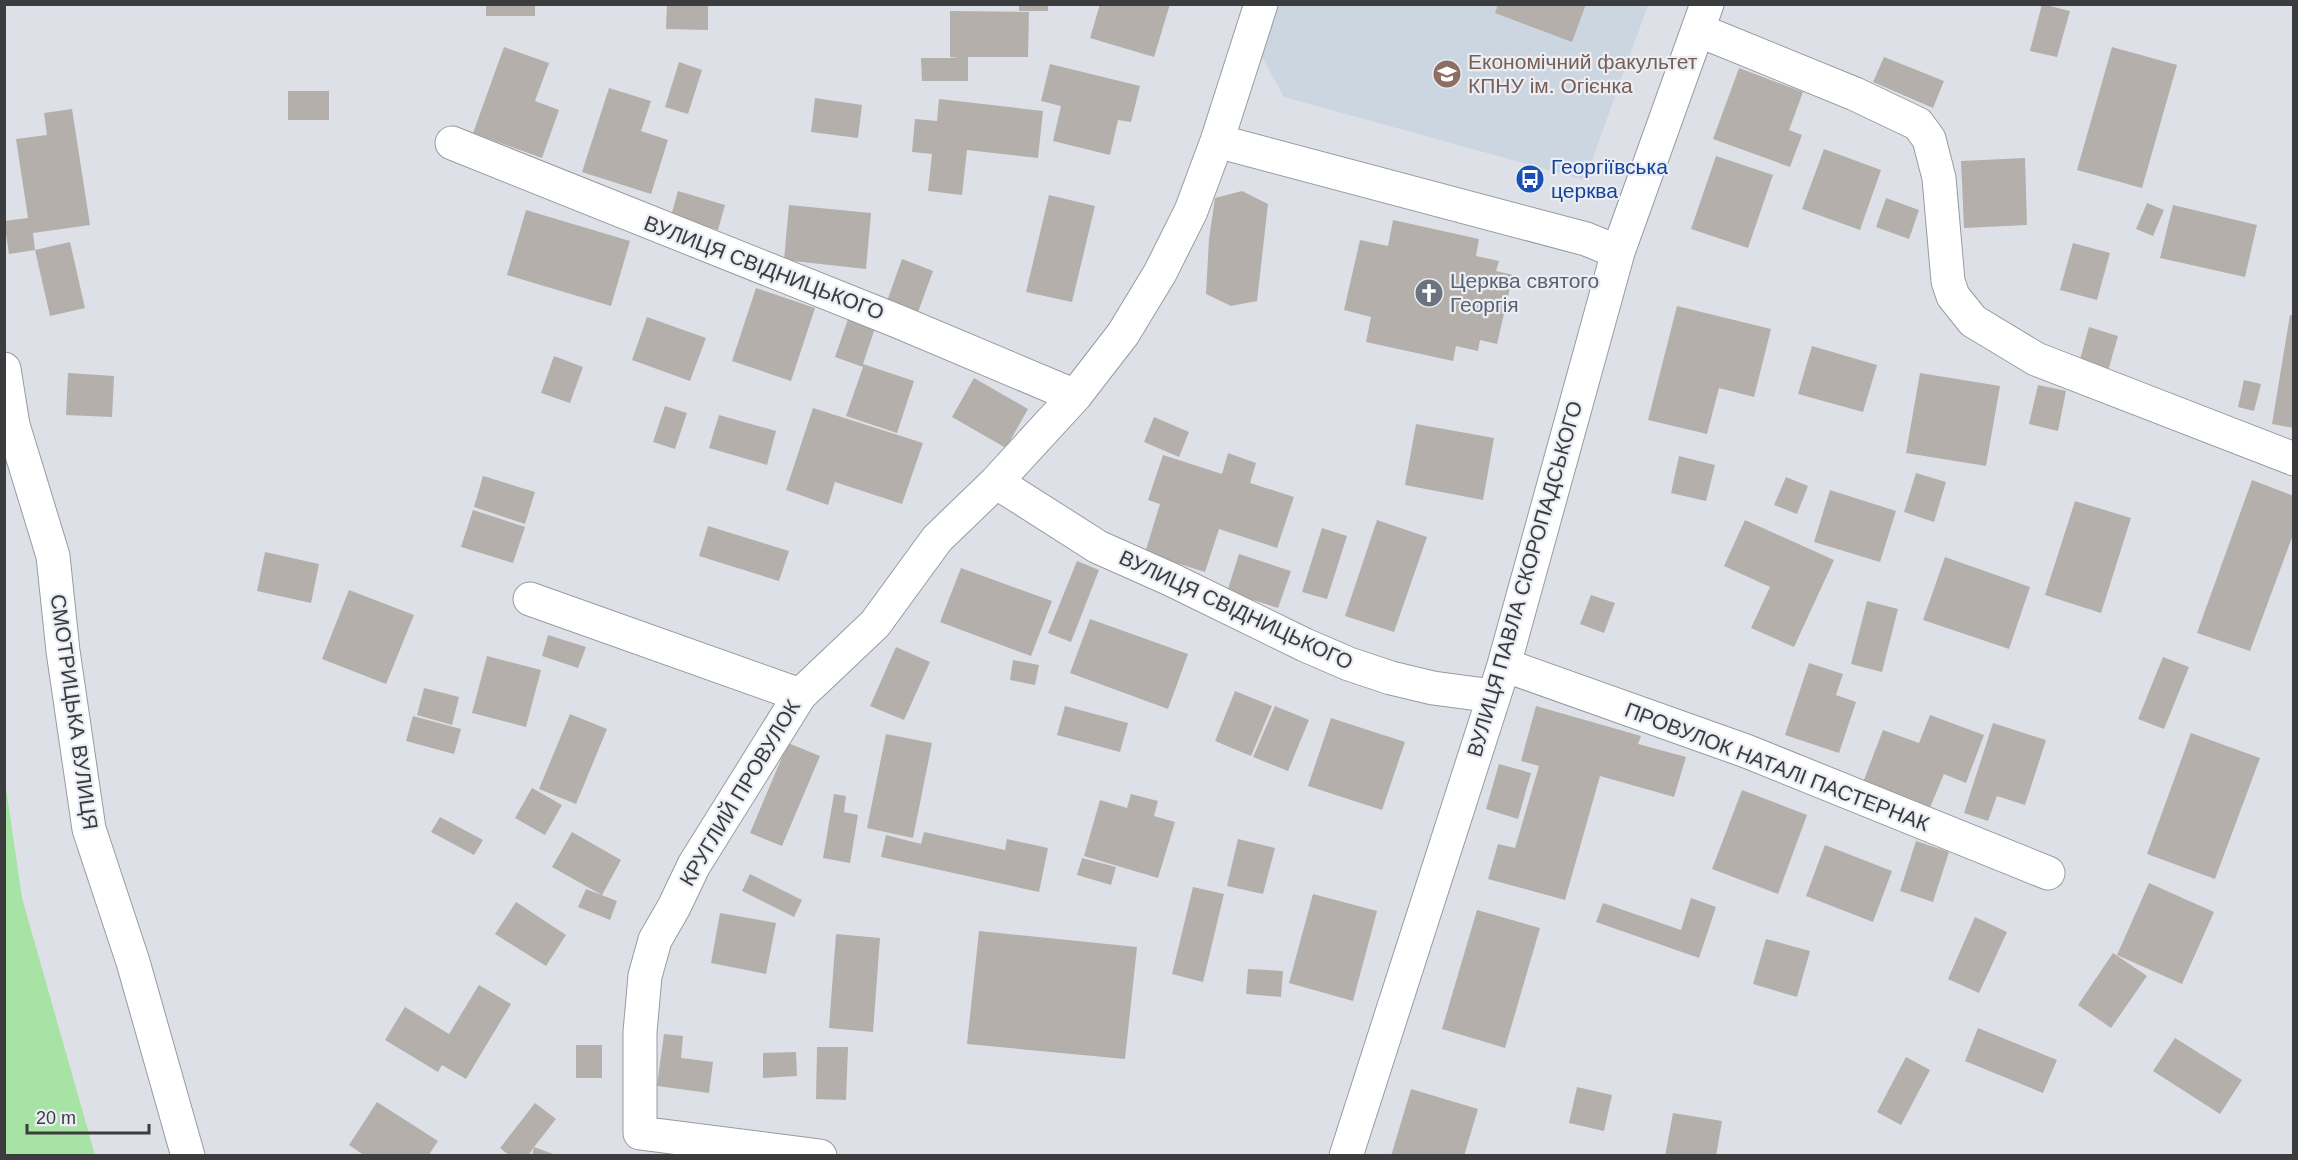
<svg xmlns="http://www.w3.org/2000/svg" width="2298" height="1160" font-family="Arial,sans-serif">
<rect width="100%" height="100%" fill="#dde1e7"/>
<path fill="#ccd6e1" d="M1275,5h373l-63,175 -301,-83 -25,-45z"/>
<path fill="#a7e3a5" d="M5,781l17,117 73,257h-90z"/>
<path fill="#b4afaa" d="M486,4h49v12h-49z
M667,4h41v26l-42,-1z
M1019,4h29v7h-29z
M1100,4h70l-16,53 -64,-19z
M1498,4h88l-14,38 -77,-29z
M2042,4l28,7 -13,46 -27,-6z
M950,11l79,1 -1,45h-60v24h-46l-1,-23h38l-9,-1z
M504,47l45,16 -14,38 24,9 -17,48 -69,-25z
M2112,47l65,18 -35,123 -65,-18z
M1884,57l60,24 -11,27 -60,-26z
M679,62l23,8 -14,44 -23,-7z
M1050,64l90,22 -9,36 -13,-2 -8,35 -57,-14 8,-35 -20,-5z
M1739,68l64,24 -14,38 13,5 -12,32 -77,-28z
M609,88l42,13 -10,30 27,9 -17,54 -69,-22z
M288,91h41v29h-41z
M815,98l47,7 -4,33 -47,-6z
M939,99l104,12 -5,47 -71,-8 -5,45 -34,-4 4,-37 -20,-2 3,-33 22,2z
M72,109l18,116 -57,8 2,17 -26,4 -5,-33 24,-3 -12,-79 31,-4 -3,-22z
M1824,149l57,21 -21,60 -58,-21z
M1716,156l57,19 -25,73 -57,-19z
M2025,158l2,67 -63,3 -3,-67z
M678,191l47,14 -7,25 -47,-14z
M1242,191l26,13 -11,97 -26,5 -25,-12 3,-55 6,-41z
M1049,195l46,11 -23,96 -46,-10z
M1886,198l33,12 -10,29 -33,-12z
M2147,203l17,7 -11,26 -17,-7z
M789,205l82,8 -5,56 -82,-9z
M2173,205l84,20 -12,52 -85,-19z
M526,210l104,31 -19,65 -104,-31z
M1393,220l86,19 -3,17 23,5 -3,10 17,4 -16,69 -17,-4 -2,11 -22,-5 -3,15 -87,-19 5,-25 -27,-7 16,-70 28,6z
M70,242l15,66 -35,8 -15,-66z
M2073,243l37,10 -13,47 -37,-10z
M902,259l31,12 -16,44 -31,-11z
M756,288l59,20 -24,73 -59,-20z
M1677,306l94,23 -17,68 -35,-9 -12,46 -59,-14z
M2290,315h4v113l-22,-4z
M647,317l59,21 -16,43 -58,-21z
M848,319l27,9 -12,36 51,17 -17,52 -51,-17 17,-49 -28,-10z
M2089,327l29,9 -10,35 -29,-8z
M1812,346l65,19 -14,47 -65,-18z
M554,356l29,11 -13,36 -29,-10z
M68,373l46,3 -2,41 -46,-2z
M1920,373l80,13 -14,80 -80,-13z
M974,378l54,31 -22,39 -54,-31z
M2244,380l17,4 -7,27 -16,-4z
M2038,385l28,6 -8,40 -29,-7z
M665,406l22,7 -12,36 -22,-7z
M813,408l110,35 -21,61 -67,-22 -7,23 -42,-15z
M719,415l57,16 -9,34 -58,-17z
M1154,417l35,15 -10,25 -35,-15z
M1416,424l78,14 -11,62 -78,-15z
M1228,453l28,10 -6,20 44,14 -17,51 -58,-19 -14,43 -60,-19 15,-49 -12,-4 15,-45 59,19z
M1679,456l36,9 -9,36 -35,-8z
M1916,473l30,9 -12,40 -30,-10z
M483,476l52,16 -10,32 -51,-17z
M1786,477l22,9 -11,28 -23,-9z
M2252,480l42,16v36l-44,119 -53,-18z
M1830,490l66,21 -16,51 -66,-20z
M2075,501l56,17 -30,95 -56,-18z
M473,510l52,17 -12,36 -52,-16z
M1377,520l50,17 -33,95 -49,-16z
M1745,520l89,40 -40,87 -43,-19 19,-41 -46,-21z
M708,526l81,25 -10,30 -80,-25z
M1322,528l25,8 -20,63 -25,-7z
M265,552l54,12 -8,39 -54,-12z
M1239,554l52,17 -13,37 -51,-16z
M1945,557l85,30 -21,62 -86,-29z
M1077,561l22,9 -28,72 -23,-9z
M961,568l91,33 -21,55 -91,-34z
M349,590l65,25 -28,69 -64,-25z
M1591,595l24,8 -11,30 -24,-9z
M1867,601l31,8 -16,63 -31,-8z
M1090,619l98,35 -20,55 -98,-36z
M548,635l38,12 -8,21 -36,-12z
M896,647l34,15 -26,58 -34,-14z
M487,656l54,14 -15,57 -54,-14z
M2163,657l26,10 -25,62 -26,-10z
M1013,660l26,5 -4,20 -25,-5z
M1809,663l34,11 -7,21 20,7 -17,51 -54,-18z
M424,688l35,9 -7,28 -35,-10z
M1235,691l37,15 -21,50 -36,-15z
M1065,706l63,17 -8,29 -63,-17z
M1275,706l34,14 -21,51 -35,-14z
M1536,706l105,30 -3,8 48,13 -12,40 -74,-21 -35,124 -77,-21 10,-35 17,4 24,-82 -18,-5z
M570,714l37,15 -31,75 -37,-15z
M1930,715l54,20 -18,48 -22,-9 -15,36 -67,-25 21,-55 36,13z
M413,716l48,13 -7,25 -48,-13z
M1331,718l74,24 -23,68 -74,-24z
M1993,723l53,17 -21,65 -28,-9 -9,25 -24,-8z
M2191,733l69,25 -45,121 -68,-25z
M886,734l46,9 -19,95 -46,-10z
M788,743l32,13 -38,90 -32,-13z
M1499,764l32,9 -13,46 -32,-10z
M532,788l30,17 -17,30 -30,-17z
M1742,790l65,25 -29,79 -66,-25z
M834,794l12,2 -2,16 14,3 -8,48 -27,-5z
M1131,794l27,7 -4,15 21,6 -17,56 -74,-22 16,-56 27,8z
M440,817l43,23 -9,15 -43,-23z
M572,832l49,28 -19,35 -50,-28z
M924,832l81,18 2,-11 41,9 -9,44 -158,-35 5,-22 35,9z
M1238,839l37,9 -12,46 -36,-8z
M1916,841l33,11 -16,50 -33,-11z
M1825,845l67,26 -19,51 -67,-26z
M1082,858l34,9 -5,18 -34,-10z
M750,874l52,26 -8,17 -52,-26z
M2149,883l65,29 -32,72 -65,-29z
M1193,887l31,7 -21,88 -31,-8z
M586,889l31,12 -7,19 -32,-13z
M1313,894l64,17 -24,90 -64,-18z
M1691,898l25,9 -17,51 -103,-36 7,-19 78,27z
M516,902l50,33 -20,31 -51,-32z
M1477,910l63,18 -35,120 -63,-19z
M720,913l56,10 -10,51 -55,-11z
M1975,917l32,15 -28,61 -31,-14z
M979,931l158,16 -12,112 -158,-15z
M836,934l44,4 -7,94 -44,-4z
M1766,939l44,12 -13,46 -44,-13z
M2113,953l34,23 -36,52 -33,-23z
M1248,969l35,2 -2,26 -35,-3z
M479,985l32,19 -45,75 -24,-14 -4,7 -53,-32 20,-33 44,27z
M1978,1028l79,32 -14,33 -78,-32z
M664,1034l19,2 -2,22 32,4 -4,31 -52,-7z
M2175,1038l67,42 -22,34 -67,-43z
M576,1045h26v33h-26z
M817,1047h31l-2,53 -30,-1z
M796,1052l1,24 -34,2v-25z
M1906,1057l24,13 -29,55 -24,-13z
M1577,1087l35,8 -8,36 -35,-8z
M1411,1089l67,20 -14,47h-73z
M377,1102l61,39 -10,15h-63l-16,-11z
M535,1103l21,16 -22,28 25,9h-27l2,-9 -6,9h-18l-10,-8z
M1673,1113l49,8 -6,35h-51z"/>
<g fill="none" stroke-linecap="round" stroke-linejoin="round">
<g stroke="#979ba1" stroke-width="35">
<path id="minor" d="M1698,30l157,64 63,30 11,15 10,39 9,103 5,15 20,25 63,38 258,100
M1217,141l369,98 32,13
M452,143l445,178 178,75 -79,86 -59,57 -62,85 -75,71
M4,369l9,56 40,131 10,95 26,178 44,133 55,194
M1075,396l48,-62 37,-61 31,-62 26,-70 44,-137
M996,482l102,65 72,32 135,66 44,19 42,14 42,10 60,8
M530,599l270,96 -106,170 -20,42 -19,33 -10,36 -5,56v101l180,23
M1504,665l242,86 302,122
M1346,1156l158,-491 114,-413 89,-248"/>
</g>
<use href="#minor" stroke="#fff" stroke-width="33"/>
</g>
<defs>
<g id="university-disc" transform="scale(1.5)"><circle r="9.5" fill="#8d6e63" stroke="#eaeef4"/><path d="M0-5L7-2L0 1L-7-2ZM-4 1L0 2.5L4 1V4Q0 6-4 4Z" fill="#fff"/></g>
<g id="bus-disc" transform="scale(1.5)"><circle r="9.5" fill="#1a4fb4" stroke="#eaeef4"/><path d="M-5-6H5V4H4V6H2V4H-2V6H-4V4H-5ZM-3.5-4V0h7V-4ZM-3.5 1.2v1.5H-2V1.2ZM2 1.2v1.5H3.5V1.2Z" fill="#fff"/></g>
<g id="church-disc" transform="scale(1.5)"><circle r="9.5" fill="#6b7280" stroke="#eaeef4"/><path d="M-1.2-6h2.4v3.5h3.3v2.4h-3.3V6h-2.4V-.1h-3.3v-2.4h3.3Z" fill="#fff"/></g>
</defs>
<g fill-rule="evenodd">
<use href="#university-disc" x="1447" y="74"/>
<use href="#bus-disc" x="1530" y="179"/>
<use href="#church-disc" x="1429" y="293"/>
</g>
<g text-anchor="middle" stroke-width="4.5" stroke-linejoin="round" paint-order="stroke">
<g font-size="21" fill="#785e54" stroke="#eaeef4" text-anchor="start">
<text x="1468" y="69">Економічний факультет<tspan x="1468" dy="24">КПНУ ім. Огієнка</tspan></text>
</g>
<g font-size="21" fill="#164399" stroke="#eaeef4" text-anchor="start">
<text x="1551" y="174">Георгіївська<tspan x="1551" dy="24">церква</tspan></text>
</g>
<g font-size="21" fill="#3a3c3e" stroke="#eaeef4">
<text transform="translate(764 268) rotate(21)" y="7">ВУЛИЦЯ СВІДНИЦЬКОГО</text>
<text transform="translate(1525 579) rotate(-74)" y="7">ВУЛИЦЯ ПАВЛА СКОРОПАДСЬКОГО</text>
<text transform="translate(1236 610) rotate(25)" y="7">ВУЛИЦЯ СВІДНИЦЬКОГО</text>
<text transform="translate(74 712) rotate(82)" y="7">СМОТРИЦЬКА ВУЛИЦЯ</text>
<text transform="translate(1777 767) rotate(21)" y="7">ПРОВУЛОК НАТАЛІ ПАСТЕРНАК</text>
<text transform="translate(740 793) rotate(-59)" y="7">КРУГЛИЙ ПРОВУЛОК</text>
</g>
<g font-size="21" fill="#5b616d" stroke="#eaeef4" text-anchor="start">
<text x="1450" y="288">Церква святого<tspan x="1450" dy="24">Георгія</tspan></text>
</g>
</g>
<rect width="2298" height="1160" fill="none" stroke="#3a3c3e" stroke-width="12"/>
<path d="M27 1124v9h122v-9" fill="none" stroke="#3a3c3e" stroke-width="3"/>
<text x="36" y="1124" font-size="18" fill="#3a3c3e" stroke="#eaeef4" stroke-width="4.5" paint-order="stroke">20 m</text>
</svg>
